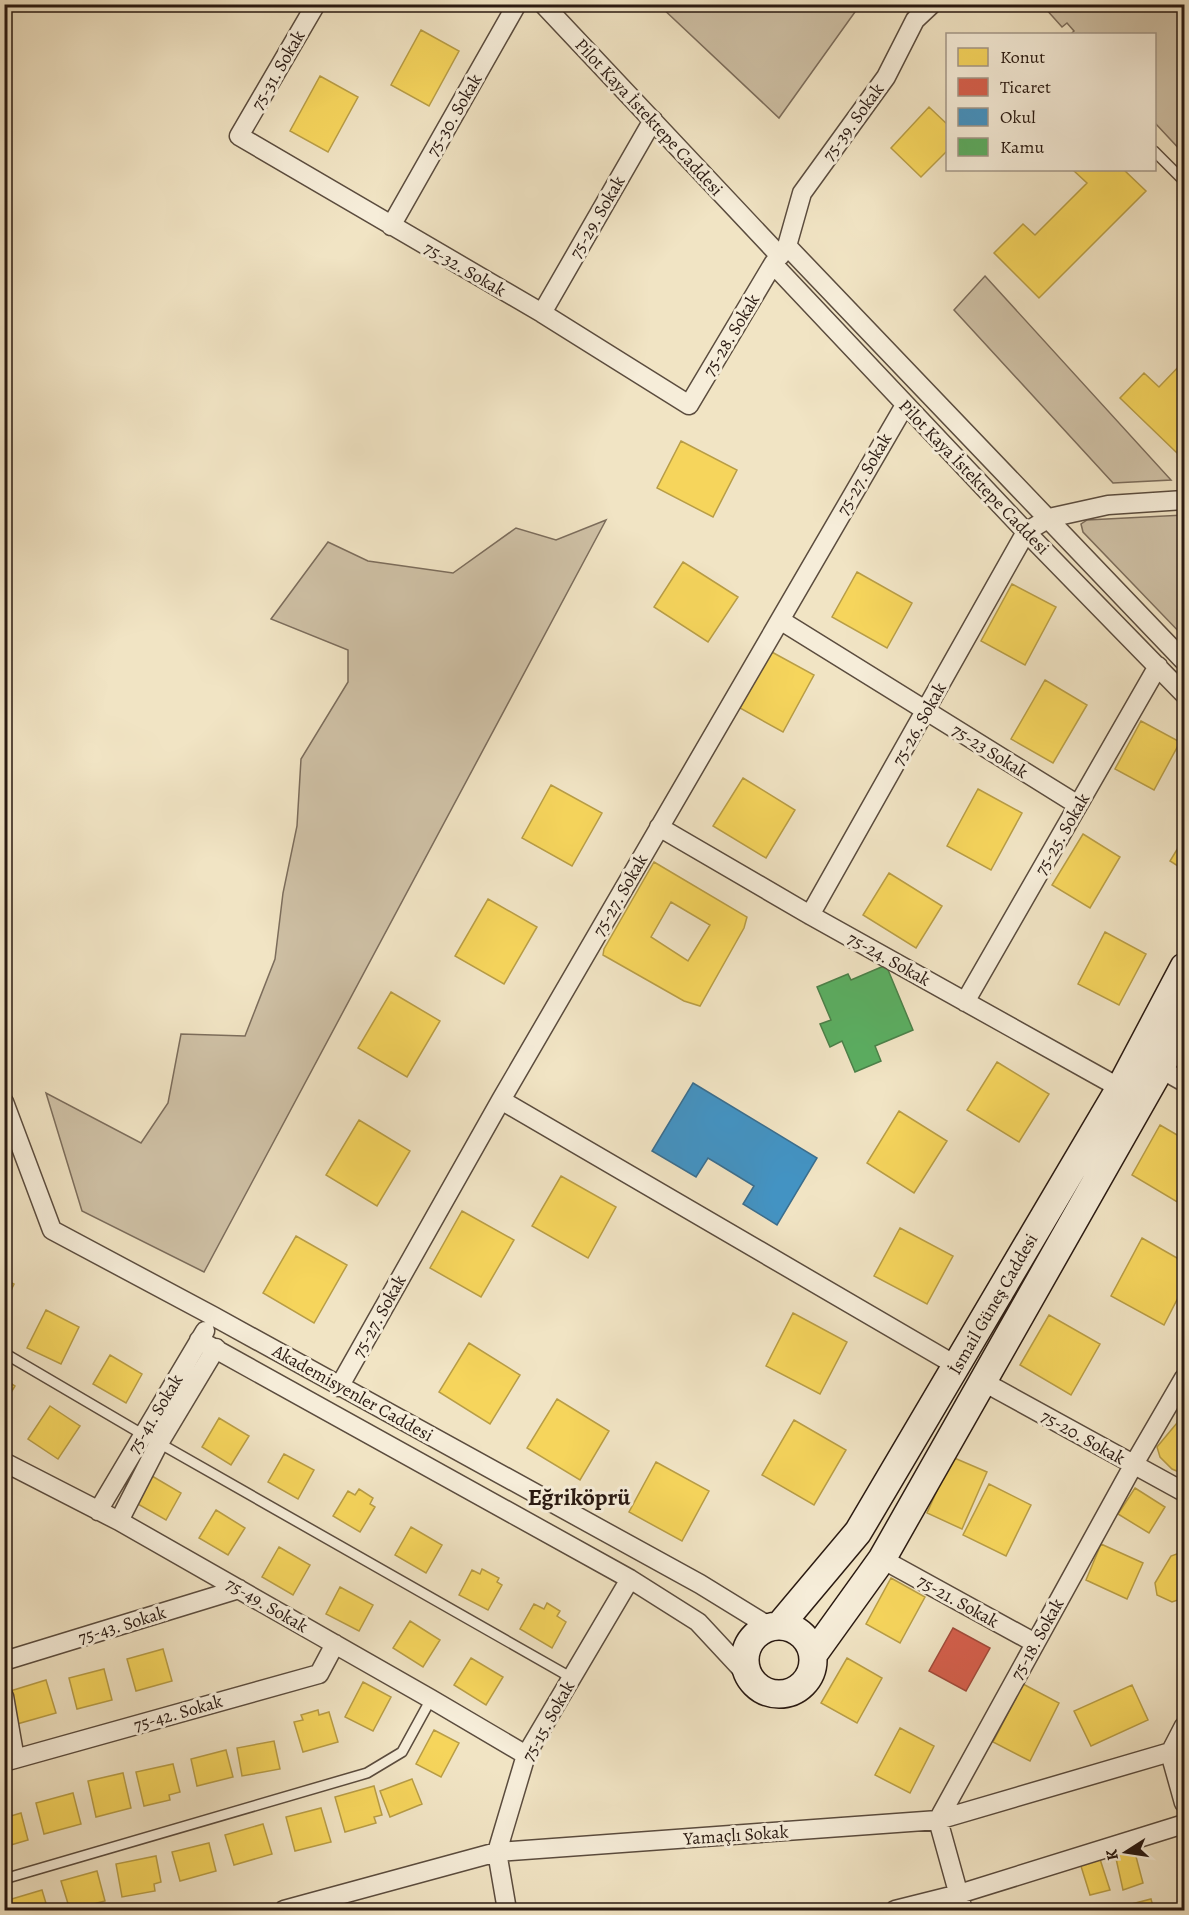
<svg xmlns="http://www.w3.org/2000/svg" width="1189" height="1915" font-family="Alegreya,serif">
<rect width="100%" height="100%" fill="#f1e4c4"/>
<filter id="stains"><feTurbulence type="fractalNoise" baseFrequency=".00333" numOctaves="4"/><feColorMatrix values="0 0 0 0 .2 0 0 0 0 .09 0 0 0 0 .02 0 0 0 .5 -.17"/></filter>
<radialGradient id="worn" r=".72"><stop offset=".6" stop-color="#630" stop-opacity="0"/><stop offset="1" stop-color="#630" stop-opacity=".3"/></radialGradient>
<path fill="#cfc1a6" stroke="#7c6d5c" stroke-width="1.5" d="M1049,4l135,1v149l-29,-31 -1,-89h-83l3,-3 -7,-8 -5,4 -17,-19z
M659,5h201l-81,113z
M985,276l186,204 -58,3 -159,-173z
M1184,515v122l-101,-105 -2,-8 6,-4z
M606,520l-402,752 -122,-61 -36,-118 95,50 27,-40 13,-69 64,2 30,-77 8,-66 14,-67 4,-67 47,-77v-32l-77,-31 57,-77 40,19 85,12 63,-45 40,12z"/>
<path fill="#f6d55c" stroke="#b89d46" stroke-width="1.5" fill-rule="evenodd" d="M421,30l38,21 -30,55 -38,-21z
M320,76l38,21 -30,55 -38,-21z
M929,107l19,18v25l-27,27 -30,-29z
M1076,170h48l22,21 -107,107 -45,-45 29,-29 12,11 52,-52 -13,-12z
M1184,361v84l-7,8 -57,-55 24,-25 15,14z
M681,441l56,29 -24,47 -56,-29z
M683,562l55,35 -30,45 -54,-35z
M857,572l55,31 -25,45 -55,-31z
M1012,584l44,23 -31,58 -44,-24z
M770,651l44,24 -31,57 -43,-24z
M1045,680l42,25 -34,58 -42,-24z
M1141,721l39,21 -26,48 -39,-21z
M743,778l52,32 -29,48 -53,-32z
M551,785l51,28 -30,53 -50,-28z
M978,789l44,24 -31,57 -44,-24z
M1083,834l37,23 -30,51 -38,-23z
M1184,838v32l-14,-9z
M654,862l93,55 -3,11 -44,78 -16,-5 -81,-46 1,-6zM671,902l39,23 -22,36 -37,-24z
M889,873l53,33 -26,42 -53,-33z
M488,899l49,28 -33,57 -49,-28z
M1105,932l41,22 -27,51 -41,-21z
M391,992l49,29 -33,56 -49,-29z
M997,1062l52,32 -30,48 -52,-32z
M899,1111l48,30 -33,52 -47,-30z
M359,1120l51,31 -33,55 -51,-31z
M1160,1125l24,14v67l-52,-31z
M561,1176l55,31 -28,51 -56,-32z
M462,1211l52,29 -33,57 -51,-29z
M900,1228l53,28 -26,48 -53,-28z
M296,1236l51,29 -33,58 -51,-30z
M1142,1238l42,24v24l-20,39 -53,-29z
M4,1279l10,5 -10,21z
M46,1310l33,17 -18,37 -34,-16z
M793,1313l54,29 -27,52 -54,-28z
M1049,1315l51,29 -29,51 -51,-30z
M469,1343l51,32 -30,49 -51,-32z
M110,1355l32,19 -16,29 -33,-19z
M4,1379l11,7 -11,18z
M557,1399l52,32 -29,49 -53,-32z
M1184,1403v71l-12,-5 -12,-12 -3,-10 20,-24 2,-12z
M50,1406l30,20 -22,33 -30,-20z
M219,1418l30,18 -18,29 -29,-18z
M794,1420l52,30 -32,55 -52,-30z
M284,1454l30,16 -16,29 -30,-17z
M952,1457l35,15 -25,57 -35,-16z
M656,1462l53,29 -27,50 -53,-29z
M152,1476l29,17 -15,27 -30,-17z
M989,1484l42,21 -25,51 -43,-21z
M1135,1488l30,19 -16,26 -31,-19z
M359,1489l14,9 -3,6 5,3 -15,25 -27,-16 15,-25 7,4z
M216,1510l29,18 -17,27 -29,-17z
M411,1527l31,18 -16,28 -31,-18z
M1101,1544l42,19 -16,36 -41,-19z
M279,1547l31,18 -17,30 -31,-18z
M1182,1552l2,2v44l-12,4 -15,-7 -2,-12 16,-27z
M482,1569l17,9 -2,4 5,3 -14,25 -29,-15 13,-25 8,4z
M891,1578l34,19 -25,46 -34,-19z
M340,1587l33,18 -14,26 -33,-17z
M547,1603l13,8 -3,5 9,6 -14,26 -32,-19 14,-25 10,5z
M410,1621l30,19 -17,27 -30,-19z
M163,1649l9,32 -36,10 -9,-32z
M471,1658l32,19 -17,28 -32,-20z
M847,1658l35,20 -25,45 -36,-20z
M104,1669l8,31 -35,9 -8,-31z
M46,1680l10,33 -39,11 -10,-32z
M363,1682l28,15 -18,34 -28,-14z
M1023,1684l36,19 -29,58 -37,-19z
M1132,1685l16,35 -57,26 -17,-35z
M318,1710l1,5 10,-3 9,30 -35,10 -9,-30 9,-2 -2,-5z
M900,1728l34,18 -24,47 -35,-18z
M434,1730l25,13 -18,34 -25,-13z
M274,1741l6,28 -38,7 -5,-28z
M226,1750l7,27 -36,9 -6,-27z
M173,1764l7,28 -11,3 1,5 -26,6 -8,-34z
M123,1773l8,35 -35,9 -8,-36z
M412,1779l10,25 -32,13 -10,-26z
M374,1786l8,29 -8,2 2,6 -31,9 -10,-35z
M73,1793l8,31 -37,10 -8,-31z
M321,1808l10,34 -36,9 -9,-34z
M21,1813l7,27 -24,7v-29z
M263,1824l9,30 -38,11 -9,-30z
M209,1843l7,28 -36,10 -8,-29z
M1134,1849l9,34 -20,7 -8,-36z
M156,1856l5,26 -7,2 1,7 -33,6 -6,-33z
M1099,1856l11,34 -20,5 -10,-32z
M97,1871l8,30 -35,9 -9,-29z
M42,1890l6,20h-40l-3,-9z
M1151,1899l3,11h-37l-1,-2z"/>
<path fill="#d6604d" stroke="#a24b3b" stroke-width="1.5" d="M953,1628l37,20 -24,43 -37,-20z"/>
<path fill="#4393c3" stroke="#3b6e8e" stroke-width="1.5" d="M693,1083l124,75 -40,67 -34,-21 11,-18 -36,-22 -10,-6 -12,19 -44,-26z"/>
<path fill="#5aae61" stroke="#4b8149" stroke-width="1.5" d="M886,965l27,65 -38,16 6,15 -26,11 -13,-31 -12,6 -10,-23 11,-4 -14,-33 31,-13 3,6z"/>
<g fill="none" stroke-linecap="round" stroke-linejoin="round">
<g stroke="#5b4c3e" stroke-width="12">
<path id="lane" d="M1154,151l30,30
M4,1353l138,81
M159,1443l413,235
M4,1879l363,-106 35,-21 29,-53"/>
</g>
<g stroke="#5b4c3e" stroke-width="21">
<path id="street" d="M316,4l-77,132 303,177 147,92 84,-141
M543,4l237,252
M391,226l126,-222
M787,246l15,-53 84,-116 29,-57 17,-16
M542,313l111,-193
M780,620l298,185
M1184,661l-397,-415 -14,18 253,268 158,162
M659,827l151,88 310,173
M810,915l216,-383 23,-14 59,-13 76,-5
M965,1002l193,-336
M1152,1064l32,18
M501,1100l456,266
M4,1102l48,128 161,86 487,268 70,43
M199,1340l431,239 68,43 53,57
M982,1381l202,111
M339,1387l162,-287 404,-695
M4,1462l115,59 312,178 95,56
M98,1511l107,-180
M119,1521l40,-78 57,-95
M882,1559l153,84
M4,1661l235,-72
M4,1696l11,63
M1184,1726l-14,27 14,50
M4,1762l315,-88 16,-30
M284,1910l213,-58 441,-32 246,-72
M507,1910l-10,-58 29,-97 104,-176
M895,1910l64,-16 225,-70
M963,1910l-25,-90 196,-356 50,-86"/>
</g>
<g stroke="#291911" stroke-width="30">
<path id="secondary" d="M780,1625l78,-93 262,-444 64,-121
M745 1660a34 34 0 1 1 68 0a34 34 0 1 1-68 0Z
M813,1655l69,-96 278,-490 24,-48"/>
</g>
<use href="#lane" stroke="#f6edd9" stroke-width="9"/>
<use href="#street" stroke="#f6edd9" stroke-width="18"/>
<use href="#secondary" stroke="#f6edd9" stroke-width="27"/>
</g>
<g text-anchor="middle" stroke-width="6" stroke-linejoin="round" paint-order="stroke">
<g font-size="18" fill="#291911" stroke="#f6edd9">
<text transform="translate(278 70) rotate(-60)" y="6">75-31. Sokak</text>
<text transform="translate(454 115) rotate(-60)" y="6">75-30. Sokak</text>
<text transform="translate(649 117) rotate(47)" y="6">Pilot Kaya İstektepe Caddesi</text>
<text transform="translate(853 122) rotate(-54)" y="6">75-39. Sokak</text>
<text transform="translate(597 217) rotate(-60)" y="6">75-29. Sokak</text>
<text transform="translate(465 269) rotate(30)" y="6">75-32. Sokak</text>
<text transform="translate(731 335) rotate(-59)" y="6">75-28. Sokak</text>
<text transform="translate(864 474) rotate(-60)" y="6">75-27. Sokak</text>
<text transform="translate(974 477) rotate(46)" y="6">Pilot Kaya İstektepe Caddesi</text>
<text transform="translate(919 724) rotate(-61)" y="6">75-26. Sokak</text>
<text transform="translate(990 751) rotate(32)" y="6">75-23 Sokak</text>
<text transform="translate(1062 834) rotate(-60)" y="6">75-25. Sokak</text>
<text transform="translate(620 895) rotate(-60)" y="6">75-27. Sokak</text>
<text transform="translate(889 959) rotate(29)" y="6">75-24. Sokak</text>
<text transform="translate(993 1304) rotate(-60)" y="6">İsmail Güneş Caddesi</text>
<text transform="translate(379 1316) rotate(-61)" y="6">75-27. Sokak</text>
<text transform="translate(353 1393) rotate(29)" y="6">Akademisyenler Caddesi</text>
<text transform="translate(155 1414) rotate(-59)" y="6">75-41. Sokak</text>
<text transform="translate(1083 1437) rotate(29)" y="6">75-20. Sokak</text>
<text transform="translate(958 1601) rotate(29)" y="6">75-21. Sokak</text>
<text transform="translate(267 1605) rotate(30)" y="6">75-49. Sokak</text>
<text transform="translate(122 1625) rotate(-17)" y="6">75-43. Sokak</text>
<text transform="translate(1037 1639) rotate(-61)" y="6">75-18. Sokak</text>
<text transform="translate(178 1713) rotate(-16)" y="6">75-42. Sokak</text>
<text transform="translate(548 1721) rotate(-61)" y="6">75-15. Sokak</text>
<text transform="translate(736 1835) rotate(-4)" y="6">Yamaçlı Sokak</text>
</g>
<g font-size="24" font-weight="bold" fill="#291911" stroke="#f6edd9">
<text x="579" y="1505">Eğriköprü</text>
</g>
</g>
<rect width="1189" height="1915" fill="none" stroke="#f1e4c4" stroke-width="24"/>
<rect x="6" y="6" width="1177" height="1903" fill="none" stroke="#291911" stroke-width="3"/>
<rect x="12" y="12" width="1165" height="1891" fill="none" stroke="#291911" stroke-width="1.5"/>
<rect x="946" y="33" width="210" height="138" fill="#f6edd9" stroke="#a49889" stroke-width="1.5"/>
<rect x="958" y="48" width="30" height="18" fill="#f6d55c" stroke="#a49889" stroke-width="1.5"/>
<text x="1000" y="63" font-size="18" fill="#291911">Konut</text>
<rect x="958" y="78" width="30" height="18" fill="#d6604d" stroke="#a49889" stroke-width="1.5"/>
<text x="1000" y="93" font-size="18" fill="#291911">Ticaret</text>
<rect x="958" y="108" width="30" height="18" fill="#4393c3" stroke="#a49889" stroke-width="1.5"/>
<text x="1000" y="123" font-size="18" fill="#291911">Okul</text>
<rect x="958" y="138" width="30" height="18" fill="#5aae61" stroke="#a49889" stroke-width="1.5"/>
<text x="1000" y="153" font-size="18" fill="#291911">Kamu</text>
<g transform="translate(1126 1852) rotate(258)" stroke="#f6edd9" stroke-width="4.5" paint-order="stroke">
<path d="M0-4.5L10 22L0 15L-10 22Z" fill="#291911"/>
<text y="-9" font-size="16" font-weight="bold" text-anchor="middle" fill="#291911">K</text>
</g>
<rect width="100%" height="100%" filter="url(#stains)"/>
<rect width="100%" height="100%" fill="url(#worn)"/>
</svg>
